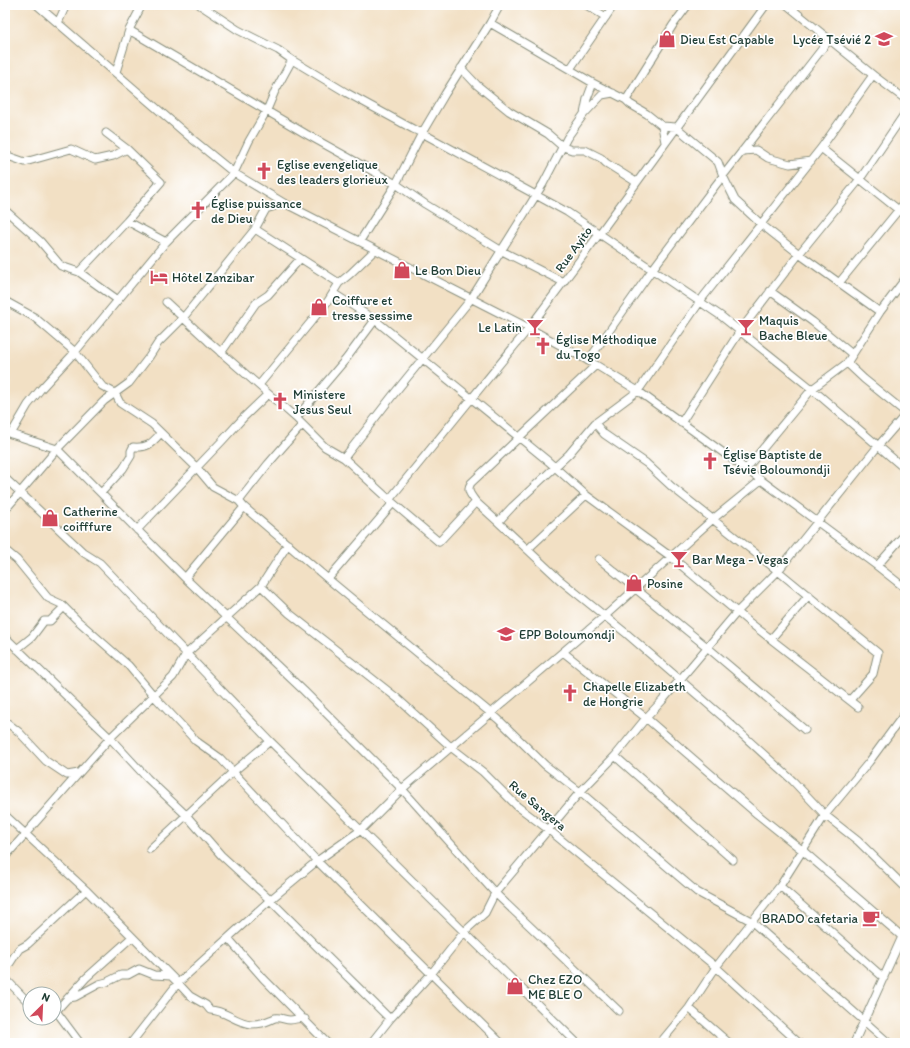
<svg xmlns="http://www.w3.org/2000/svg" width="910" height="1048" font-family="Itim,sans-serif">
<rect width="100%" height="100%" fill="#fff"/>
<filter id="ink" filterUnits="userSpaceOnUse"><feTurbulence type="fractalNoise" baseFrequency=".025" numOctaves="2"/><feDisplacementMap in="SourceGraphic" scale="8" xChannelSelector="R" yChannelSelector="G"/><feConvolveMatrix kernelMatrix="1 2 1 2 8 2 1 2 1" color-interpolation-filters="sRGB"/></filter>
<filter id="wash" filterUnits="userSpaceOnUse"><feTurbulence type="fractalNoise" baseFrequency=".012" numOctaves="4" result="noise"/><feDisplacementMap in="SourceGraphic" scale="16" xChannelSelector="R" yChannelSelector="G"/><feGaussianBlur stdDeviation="0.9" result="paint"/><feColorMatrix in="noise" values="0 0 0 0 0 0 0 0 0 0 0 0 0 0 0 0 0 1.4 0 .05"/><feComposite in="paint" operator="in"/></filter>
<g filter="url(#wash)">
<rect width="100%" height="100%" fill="#f2e0c4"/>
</g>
<g filter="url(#ink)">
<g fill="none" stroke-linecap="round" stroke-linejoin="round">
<g stroke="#888e7c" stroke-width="9">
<path id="minor" d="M37,5l154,133 43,35 50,30 245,125 67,37 42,26 123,89 116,86 28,22
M200,5l38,25 40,20 14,10 55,33 66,36 9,4 145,79 154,104 91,73 93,80
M586,5l20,12
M787,5l86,70 32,24
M58,23l8,-18
M490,23l103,60 33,17 4,4 17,10 15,12 3,16
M129,30l177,104 90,50 29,20 77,47 61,31
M461,68l16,17 32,26 39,23 15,13 9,3h13l16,8 5,5 30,19
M570,69l44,-64
M116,72l13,-42 13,-25
M626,100l47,-75 15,-20
M584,114l18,-19 11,-2
M662,126l14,1 42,35 5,14 12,24 26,24 38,30 81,58
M106,133l21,16 34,33 -34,39
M821,148l84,67
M742,151l14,-1 12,8 22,6 21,-3
M5,155l20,7 46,-13 24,11 18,-4 14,-7
M5,210l35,31 21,25 18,6 48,-51 39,21
M255,229l84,54
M360,241l36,-57 26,-51 23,-39 45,-71 10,-18
M79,272l39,28
M839,283l66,-81
M770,291l43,31 39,32
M333,293l42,27 173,141 38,34 84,61 79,66 109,85
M5,301l29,16 41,35 27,34 13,7 5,10 32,21 45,44 16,19 26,14 5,6
M166,302l42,39 88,77 29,29 19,11 49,45 46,39 37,-40 22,20 62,58 67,54 96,83 70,64 32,34 33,26 47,46
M221,353l35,-50 12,-8 32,-36
M588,361l64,-91 63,-84 114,-146
M847,363l17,16 41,33
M259,385l69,-84 11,-18 11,-9 25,-24
M296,418l50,-59 29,-39
M681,423l59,-92 59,-77 61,-75 45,-66
M5,432l52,17 128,129 119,113 98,98 93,104 124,118
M11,434l17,-29 12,-15 35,-38 91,-110 68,-69 15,-32 18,-31 8,-19 17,-31
M344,458l49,-63 78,-96 72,-115 24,-46 17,-24 3,-15 6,-16
M746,469l66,-80 35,-26 33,-51 25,-33
M5,478l79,75 16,10 170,178 307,302
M101,493l22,-24 8,-13v-5l2,-4c15,1 18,-3 28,-14
M389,500l140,-172 71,-95 166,-228
M239,501l29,-37 34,-39
M476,502c-5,-7 -10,-11 -5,-19l125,-118
M5,510l52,-61 47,-48 25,-18 20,-26 9,-14 25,-25 72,-89 11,-20 18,-6
M498,522l14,-15 57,-53 26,-31 43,-32 66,-95 117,-148 52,-73
M137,530l85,-89 22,-24 24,-23
M528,549l58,-54
M5,550l12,10 31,38 13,6 16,16 51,45 26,31 42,45 24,17 97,103 184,182
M599,559l108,88 98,83
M877,566l28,-32
M185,578l59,-71 84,72 40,33 130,107 47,46 35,27 117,100 54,29 138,122
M328,579l65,-76
M261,586l28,27 108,85 55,50 31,24 34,34 32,24 167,137 83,76
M5,637l105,101 37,40 39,37 35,40 49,45 120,119
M771,639l38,-44
M17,649l15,-12 12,-16h6l13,-13
M563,652l83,66 111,96 45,36 103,89
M850,700l23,-26 5,-21 -100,-82 100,-125 27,-31
M5,721l14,11 27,29 21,14 12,-2
M615,756l118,104
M5,815l81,75 92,93 92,-83 47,-39 44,-31 41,-41 203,-173 108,-97 48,-39
M150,849l84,-78 36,-30
M5,857l105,-119 63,-61 13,-23 75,-68 27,-42
M780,886l104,92
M228,938l35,40 64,65
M5,966l5,-3 9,-14 9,-5 58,-54
M5,978l23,24 2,4
M68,998l7,-1 24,-13 8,-2 14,-7h7l11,-6 15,6 17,1
M689,1008l40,35
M54,1010l2,1 24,32
M56,1011l30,-33 46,-41
M131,1043l47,-60 12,13 16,9 4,5c15,0 26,13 41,14 12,0 14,-2 24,-6 5,-1 10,2 15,2 7,0 6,-3 15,-1
M371,1043l19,-24 41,-45 34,-43 20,-18 10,-20 85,-101 35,-36 31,-38 16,-17 75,-89 41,-41 -106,-84 -26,-24 -42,-29 -9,-11
M660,1043l29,-35 27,-41 64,-81 45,-71 44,-53 36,-49
M854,1043l51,-113"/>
</g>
<use href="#minor" stroke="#fff" stroke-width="7"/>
</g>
</g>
<defs>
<g id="shop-bare" transform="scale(1.38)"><path d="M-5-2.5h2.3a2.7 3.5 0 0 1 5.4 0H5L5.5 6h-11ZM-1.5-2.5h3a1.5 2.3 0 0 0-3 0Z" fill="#d1495b" stroke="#fff" stroke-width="2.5" paint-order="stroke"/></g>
<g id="school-bare" transform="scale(1.38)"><path d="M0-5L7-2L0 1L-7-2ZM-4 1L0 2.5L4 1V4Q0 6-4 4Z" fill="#d1495b" stroke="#fff" stroke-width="2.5" paint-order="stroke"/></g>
<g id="church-bare" transform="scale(1.38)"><path d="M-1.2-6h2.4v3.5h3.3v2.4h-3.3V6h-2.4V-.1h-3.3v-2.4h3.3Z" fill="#d1495b" stroke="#fff" stroke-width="2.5" paint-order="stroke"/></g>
<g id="hotel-bare" transform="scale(1.38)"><path d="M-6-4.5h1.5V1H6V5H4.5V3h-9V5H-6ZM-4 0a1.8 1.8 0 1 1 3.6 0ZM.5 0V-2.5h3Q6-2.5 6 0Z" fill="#d1495b" stroke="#fff" stroke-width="2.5" paint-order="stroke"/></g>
<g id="bar-bare" transform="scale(1.38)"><path d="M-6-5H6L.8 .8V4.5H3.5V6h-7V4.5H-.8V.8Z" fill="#d1495b" stroke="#fff" stroke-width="2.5" paint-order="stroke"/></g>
<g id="cafe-bare" transform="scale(1.38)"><path d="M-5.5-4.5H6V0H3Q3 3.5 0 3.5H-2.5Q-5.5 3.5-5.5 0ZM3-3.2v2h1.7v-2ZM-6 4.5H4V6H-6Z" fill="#d1495b" stroke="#fff" stroke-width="2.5" paint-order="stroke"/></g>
</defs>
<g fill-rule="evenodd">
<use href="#shop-bare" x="667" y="39"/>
<use href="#school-bare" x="884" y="39"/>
<use href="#church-bare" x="264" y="171"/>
<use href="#church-bare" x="198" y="210"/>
<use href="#shop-bare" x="402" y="270"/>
<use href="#hotel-bare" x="159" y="277"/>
<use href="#shop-bare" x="319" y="307"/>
<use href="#bar-bare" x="535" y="327"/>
<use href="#bar-bare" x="746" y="327"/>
<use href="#church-bare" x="543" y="346"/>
<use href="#church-bare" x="280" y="401"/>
<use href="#church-bare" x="710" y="461"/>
<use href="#shop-bare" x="50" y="518"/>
<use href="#bar-bare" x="679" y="559"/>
<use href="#shop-bare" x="634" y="583"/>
<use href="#school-bare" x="506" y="634"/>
<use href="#church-bare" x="570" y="693"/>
<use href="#cafe-bare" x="871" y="918"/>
<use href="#shop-bare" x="515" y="986"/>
</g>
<g text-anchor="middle" stroke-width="3.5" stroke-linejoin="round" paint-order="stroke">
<g font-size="13" fill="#1f3d34" stroke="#fff" text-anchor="start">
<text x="680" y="44">Dieu Est Capable</text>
<text x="871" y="44" text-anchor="end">Lycée Tsévié 2</text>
<text x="277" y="169">Eglise evengelique<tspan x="277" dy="15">des leaders glorieux</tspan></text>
<text x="211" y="208">Église puissance<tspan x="211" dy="15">de Dieu</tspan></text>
<text x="415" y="275">Le Bon Dieu</text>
<text x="172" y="282">Hôtel Zanzibar</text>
<text x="332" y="305">Coiffure et<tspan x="332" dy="15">tresse sessime</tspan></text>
<text x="759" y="325">Maquis<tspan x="759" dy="15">Bache Bleue</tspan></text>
<text x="522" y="332" text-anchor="end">Le Latin</text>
<text x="556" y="344">Église Méthodique<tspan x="556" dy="15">du Togo</tspan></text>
<text x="293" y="399">Ministere<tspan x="293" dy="15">Jesus Seul</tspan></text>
<text x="723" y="459">Église Baptiste de<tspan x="723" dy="15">Tsévie Boloumondji</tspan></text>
<text x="63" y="516">Catherine<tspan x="63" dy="15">coifffure</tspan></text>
<text x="692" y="564">Bar Mega - Vegas</text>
<text x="647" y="588">Posine</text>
<text x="519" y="639">EPP Boloumondji</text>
<text x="583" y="691">Chapelle Elizabeth<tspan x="583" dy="15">de Hongrie</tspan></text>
<text x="858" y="923" text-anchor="end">BRADO cafetaria</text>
<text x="528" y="984">Chez EZO<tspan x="528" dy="15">ME BLE O</tspan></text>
</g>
<g font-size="13" fill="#1f3d34" stroke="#fff">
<text transform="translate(573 249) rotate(-54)" y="5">Rue Ayito</text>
<text transform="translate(538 805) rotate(40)" y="5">Rue Sangera</text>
</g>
</g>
<rect width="910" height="1048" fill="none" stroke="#fff" stroke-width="20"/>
<g transform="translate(42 1006) rotate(24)"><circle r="19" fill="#ffffff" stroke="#a5b1ae"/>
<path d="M0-3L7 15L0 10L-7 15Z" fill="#d1495b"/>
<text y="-6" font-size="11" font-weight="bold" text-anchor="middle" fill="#1f3d34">N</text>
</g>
</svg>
